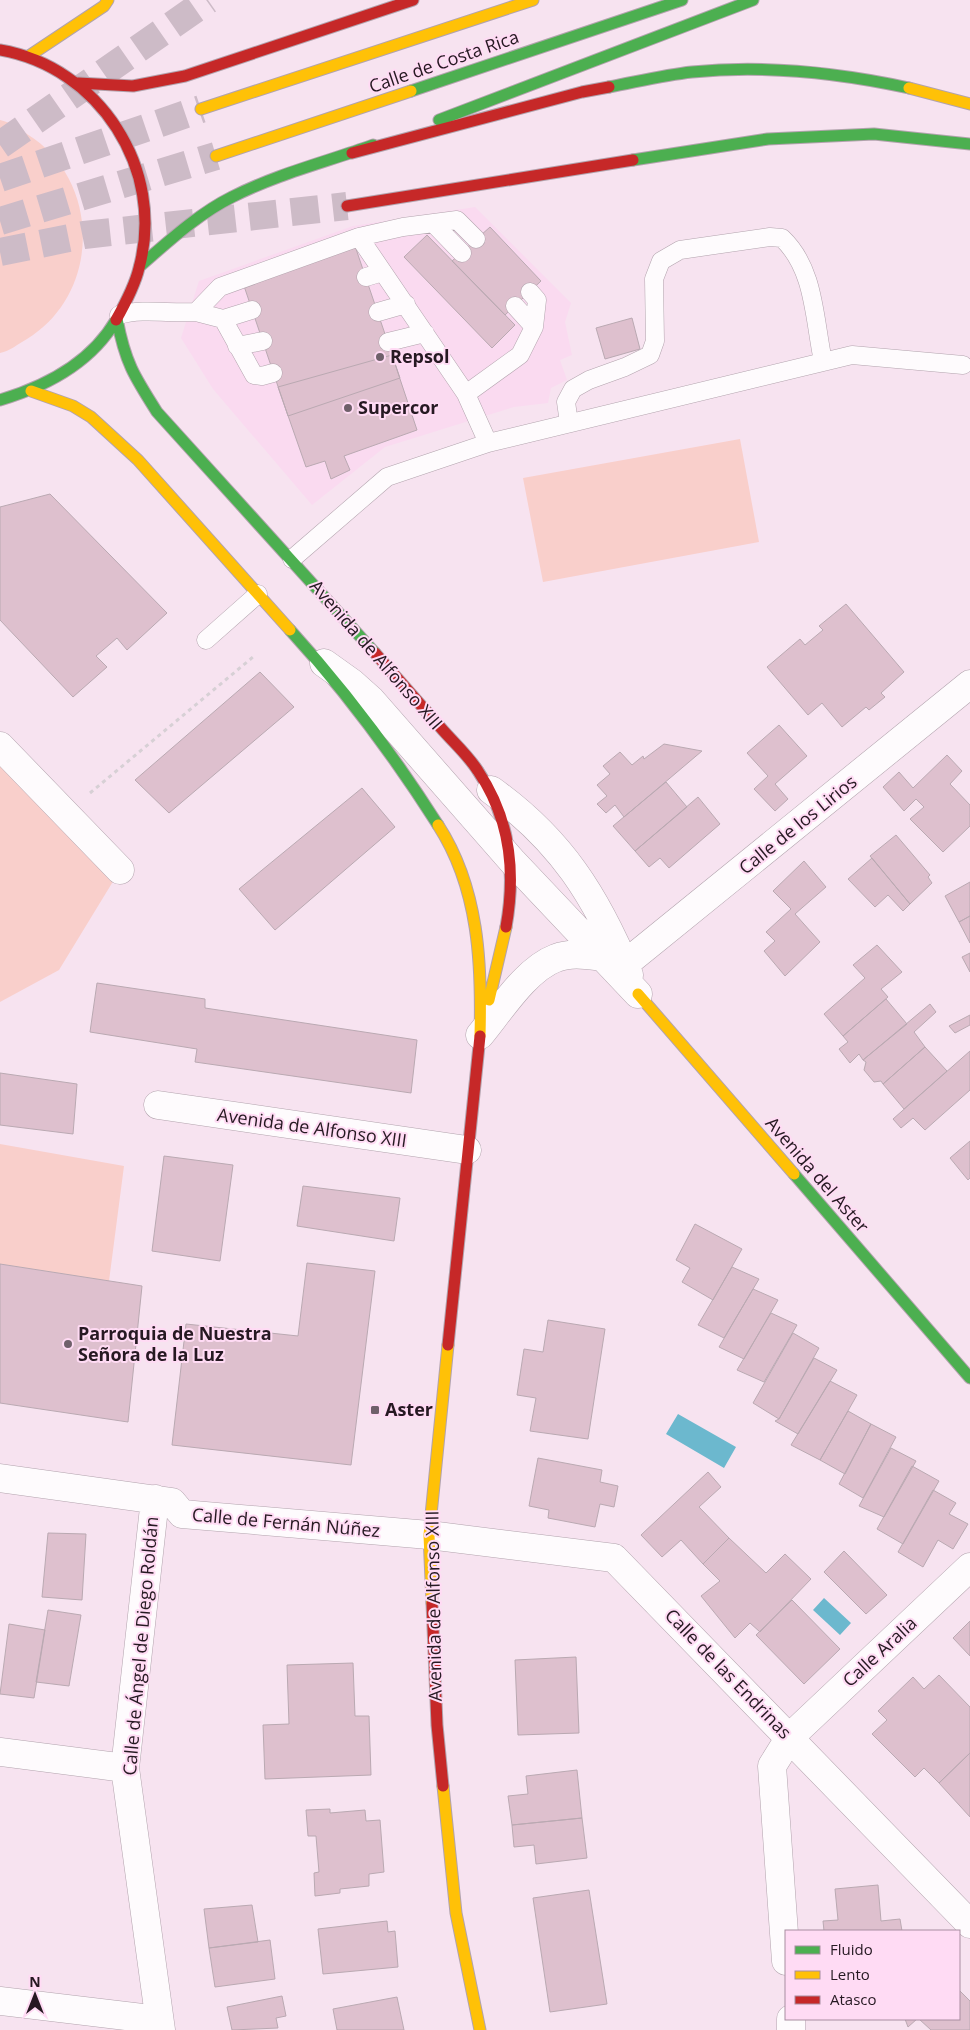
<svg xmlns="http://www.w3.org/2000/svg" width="970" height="2030" font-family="'Open Sans',sans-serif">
<rect width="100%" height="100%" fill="#f7e3f0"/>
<path fill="#fadaf0" d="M475,207l96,96 -6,19 7,33 -12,5 7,20 -16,8 -3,15 -34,4 -129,40 -73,58 -99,-116 -32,-51 18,-57 154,-55z"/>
<path fill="#f9cfcb" d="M0,120c10,2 18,8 27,14 74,45 75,159 0,205 -9,5 -17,12 -27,14z
M740,439l19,103 -216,40 -20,-104z
M0,746l120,124 -61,100 -59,32z
M0,1144l124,22 -15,115 -109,-17z"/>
<path fill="#6cb8ce" d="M678,1414l58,33 -12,21 -58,-34z
M824,1598l27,25 -11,12 -27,-25z"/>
<path fill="#dec0ce" stroke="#baa9b2" d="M490,227l51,54 -36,34 -53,-54z
M427,235l88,90 -23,23 -88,-91z
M355,246l45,132 -112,38 -45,-133z
M632,318l8,31 -35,10 -9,-31z
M392,355l25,75 -73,26 6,14 -19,9 -6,-18 -19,6 -28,-80z
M50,494l117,119 -40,37 -10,-12 -21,18 11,11 -34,30 -73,-77v-113z
M846,604l58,68 -23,21 4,4 -16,13 -3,-3 -24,20 -20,-24 -14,12 -41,-48 33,-28 5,6 18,-15 -4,-4z
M260,672l34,35 -125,106 -34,-33z
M779,725l28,31 -32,28 13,15 -13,12 -21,-22 14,-13 -21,-23z
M664,744l38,7 -78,66 -9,-12 -9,8 -9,-9 10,-8 -10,-11 13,-11 -7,-8 17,-14 12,13 11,-9 1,3z
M947,755l15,16 -12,13 20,21v21l-27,26 -33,-33 14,-12 -8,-8 -12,12 -21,-24 16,-15 14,16z
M666,782l21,25 -52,44 -22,-25z
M362,788l33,39 -120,103 -36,-41z
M698,797l22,27 -51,44 -9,-10 -11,9 -14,-16z
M896,835l34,40 -2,2 4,6 -22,21 -40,-48z
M872,858l38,46 -7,7 -15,-16 -13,12 -27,-28z
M804,861l22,26 -31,27 25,28 -35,34 -21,-25 11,-10 -9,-9 25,-23 -18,-18z
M970,882v34l-11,6 -14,-26z
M970,916v27l-11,-21z
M877,945l25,27 -21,17 7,8 -45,39 -19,-22 41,-36 -12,-13z
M970,953v19l-8,-15z
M97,983l108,16v9l212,32 -6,53 -216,-31 2,-13 -107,-17z
M886,999l21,25 -44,36 -4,-6 -9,9 -11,-14 9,-7 -5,-6z
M930,1004l6,8 -22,20 11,15 -42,37 -2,-3 -7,1 -10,-12 2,-8 -3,-2z
M970,1015v10l-15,8 -6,-7z
M925,1047l22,24 -43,38 -21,-25z
M970,1051v39l-45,40 -12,-12 -12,10 -8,-9z
M0,1073l77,11 -4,50 -73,-9z
M970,1141v37l-2,2 -18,-22z
M164,1156l69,9 -13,96 -68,-10z
M303,1186l97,12 -6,43 -97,-15z
M695,1224l47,25 -29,51 -31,-18 8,-14 -14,-8z
M307,1263l68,8 -24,194 -179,-20 14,-121 112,12z
M0,1264l142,22 -14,136 -128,-19z
M732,1267l27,12 -35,59 -26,-13z
M753,1289l25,11 -34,59 -25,-12z
M771,1313l26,12 -33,57 -27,-12z
M548,1320l57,9 -17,110 -58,-8 6,-33 -19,-3 7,-46 19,3z
M793,1333l26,15 -40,71 -26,-16z
M814,1358l23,12 -39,64 -23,-13 4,-2z
M830,1381l27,14 -37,65 -29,-15z
M848,1411l23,13 -26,50 -25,-14z
M871,1424l25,13 -33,61 -24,-14z
M891,1448l25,13 -32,56 -25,-11z
M538,1458l64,12 -2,12 18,4 -4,21 -14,-3 -5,23 -47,-9 1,-8 -20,-4z
M912,1466l27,15 -36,63 -26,-15z
M708,1472l13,15 -22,20 30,31 -26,26 -22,-24 -19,17 -21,-22z
M933,1490l23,13 -7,11 19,10 -15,25 -15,-9 -15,27 -25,-15z
M48,1533l38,1 -4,66 -40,-3z
M729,1538l37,35 19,-19 26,25 -51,53 -10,-9 -15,15 -34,-42 19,-15 -17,-17z
M844,1551l43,44 -21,19 -42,-42z
M792,1600l48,49 -36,35 -48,-49z
M48,1610l33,5 -12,71 -33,-4z
M970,1621v35l-17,-18z
M9,1624l36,6 -11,68 -34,-4z
M576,1657l3,76 -61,2 -3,-75z
M353,1663l2,53h14l2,59 -106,4 -2,-54 26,-1 -2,-59z
M939,1675l31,32v46l-31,30 -15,-15 -9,9 -43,-43 15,-14 -9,-9 35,-34 11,12z
M970,1753v64l-31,-34z
M577,1770l5,48 -70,7 -4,-29 20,-2 -2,-18z
M330,1809v4l35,-3 1,11 14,-1 4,52 -15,2v12l-29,3v4l-25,3 -1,-23 5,-1 -3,-36h-8l-2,-26z
M582,1818l5,40 -51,6 -2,-19 -20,2 -2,-22z
M878,1885l3,36 19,-2 2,12h-78l-1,-10 15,-1 -3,-31z
M589,1890l18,114 -57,8 -17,-114z
M252,1905l6,37 -49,6 -5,-39z
M387,1921l1,11 7,-1 3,36 -75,7 -5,-45z
M270,1940l5,39 -60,8 -6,-39z
M959,1990l11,11v29h-39l-12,-11h40z
M282,1996l4,20 -10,2 2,10 -46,2 -5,-23z
M397,1997l7,33h-67l-4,-21z
M905,2019h12l-9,8z"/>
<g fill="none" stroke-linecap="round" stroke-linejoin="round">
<path stroke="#cdbbc7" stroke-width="28" stroke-dasharray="28 14" stroke-linecap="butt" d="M0,178l201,-69
M0,221l216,-65"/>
<path stroke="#cdbbc7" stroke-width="28" stroke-dasharray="28 14" stroke-linecap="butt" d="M0,145l208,-145
M0,252l84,-17 263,-29"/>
<g stroke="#b2a3ad" stroke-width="19">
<path id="lane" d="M433,223l29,30
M359,237l44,-10 54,-7 19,19
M366,277l17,-5
M515,306l19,21
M196,312l27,7 31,56 8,1 11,-3
M378,312l28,-8
M119,315c24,-7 52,-1 77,-3l24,-25 139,-50 107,157 22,49
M223,319l29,-9
M388,342l37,-9
M237,346l26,-5
M466,394l54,-39 14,-28 3,-27 -7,-8
M569,423l-3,-21 7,-13 16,-9 36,-13 25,-12 5,-14 -1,-62 7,-18 19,-11 90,-13 12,1c33,31 32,81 41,123
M292,559l95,-82 101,-34 364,-88 111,10
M206,640l52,-46"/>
</g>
<g stroke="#b2a3ad" stroke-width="29">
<path id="street" d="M324,663l28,20 19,17 142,162 125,132
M0,746l120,124
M491,790c70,50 105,106 138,185
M625,964l345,-280
M480,1035c20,-24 46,-66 76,-77 15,-6 31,-3 47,-1
M158,1105l309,45
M0,1478l172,24 10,12 247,21 185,23 356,366
M155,1499l-30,269 36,262
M0,1752l125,16
M786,1961l-14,-195 18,-29 180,-170
M0,2001l159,19
M791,2019v11"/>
</g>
<g stroke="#b2a3ad" stroke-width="13">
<path id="fast" d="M609,87c27,-5 55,-12 83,-15 70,-7 148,1 217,16
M411,91l271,-91
M439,120l314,-120
M633,160l135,-21 106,-5 96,10
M140,266c29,-25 58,-52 92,-69 45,-23 94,-35 141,-52
M117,319c8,43 17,57 40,93l218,241
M0,400c47,-14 91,-37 116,-80
M290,630c55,60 104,126 148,195
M794,1174l176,204"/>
</g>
<g stroke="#b2a3ad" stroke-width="13">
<path id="slow" d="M29,56l75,-50 4,-6
M909,88l61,16
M201,109l332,-109
M216,156l195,-65
M31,391l42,15 18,11 47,43 152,170
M438,825c41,63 44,139 42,211
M638,994l156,180
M489,1000l17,-73
M432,1603l-3,-68 19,-190
M443,1786l13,127 24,117"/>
</g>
<g stroke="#b2a3ad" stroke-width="13">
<path id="jam" d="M0,50c99,17 166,119 139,218 -4,17 -14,36 -23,52
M78,83l55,3 52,-10 228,-76
M352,153l230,-61 27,-5
M347,206l286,-46
M375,653c22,25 44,50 66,75 12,14 27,27 37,43 32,47 38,101 28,156
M448,1345l32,-309
M432,1603l5,122 6,61"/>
</g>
<path stroke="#d7d0d5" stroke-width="3" stroke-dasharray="4 4" stroke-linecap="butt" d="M90,793l163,-136"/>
<use href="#lane" stroke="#fefbfd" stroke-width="18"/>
<use href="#street" stroke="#fefbfd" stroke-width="28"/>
<use href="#fast" stroke="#4caf50" stroke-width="11"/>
<use href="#slow" stroke="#ffc107" stroke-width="11"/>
<use href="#jam" stroke="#c62828" stroke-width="11"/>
</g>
<g fill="#6f606a" stroke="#ffdbf4" stroke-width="2">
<circle cx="380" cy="357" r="5"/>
<circle cx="348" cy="408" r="5"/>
<circle cx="68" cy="1344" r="5"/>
<rect x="370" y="1405" width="10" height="10" rx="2.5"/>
</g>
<g text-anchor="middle" stroke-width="4" stroke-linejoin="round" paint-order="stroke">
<g font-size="18" fill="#261922" stroke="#ffdbf4">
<text transform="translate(444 62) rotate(-19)" y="6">Calle de Costa Rica</text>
<text transform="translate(376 655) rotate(49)" y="6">Avenida de Alfonso XIII</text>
<text transform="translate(798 825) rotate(-39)" y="6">Calle de los Lirios</text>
<text transform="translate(312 1128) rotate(8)" y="6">Avenida de Alfonso XIII</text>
<text transform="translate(817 1175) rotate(49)" y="6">Avenida del Aster</text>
<text transform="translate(286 1523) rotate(5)" y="6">Calle de Fernán Núñez</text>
<text transform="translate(434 1606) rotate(-91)" y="6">Avenida de Alfonso XIII</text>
<text transform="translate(141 1646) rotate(-85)" y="6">Calle de Ángel de Diego Roldán</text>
<text transform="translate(880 1652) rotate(-43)" y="6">Calle Aralia</text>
<text transform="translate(728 1674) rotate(46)" y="6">Calle de las Endrinas</text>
</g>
<g font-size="18" font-weight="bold" fill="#261922" stroke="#ffdbf4" text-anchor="start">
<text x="390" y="363">Repsol</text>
<text x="358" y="414">Supercor</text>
<text x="78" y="1340">Parroquia de Nuestra<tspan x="78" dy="21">Señora de la Luz</tspan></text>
<text x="385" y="1416">Aster</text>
</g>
</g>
<rect x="785" y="1930" width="175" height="90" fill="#ffdbf4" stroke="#a88da0"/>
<rect x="795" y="1946" width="25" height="8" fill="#4caf50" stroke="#a88da0"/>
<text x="830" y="1955" font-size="15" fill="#261922">Fluido</text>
<rect x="795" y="1971" width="25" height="8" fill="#ffc107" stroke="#a88da0"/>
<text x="830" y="1980" font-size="15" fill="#261922">Lento</text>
<rect x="795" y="1996" width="25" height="8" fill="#c62828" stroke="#a88da0"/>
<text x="830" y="2005" font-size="15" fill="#261922">Atasco</text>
<g transform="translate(35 1995)" stroke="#ffdbf4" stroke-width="4" paint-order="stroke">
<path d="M0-4L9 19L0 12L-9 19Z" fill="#261922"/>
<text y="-8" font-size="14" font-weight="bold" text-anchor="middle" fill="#261922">N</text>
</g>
</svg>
